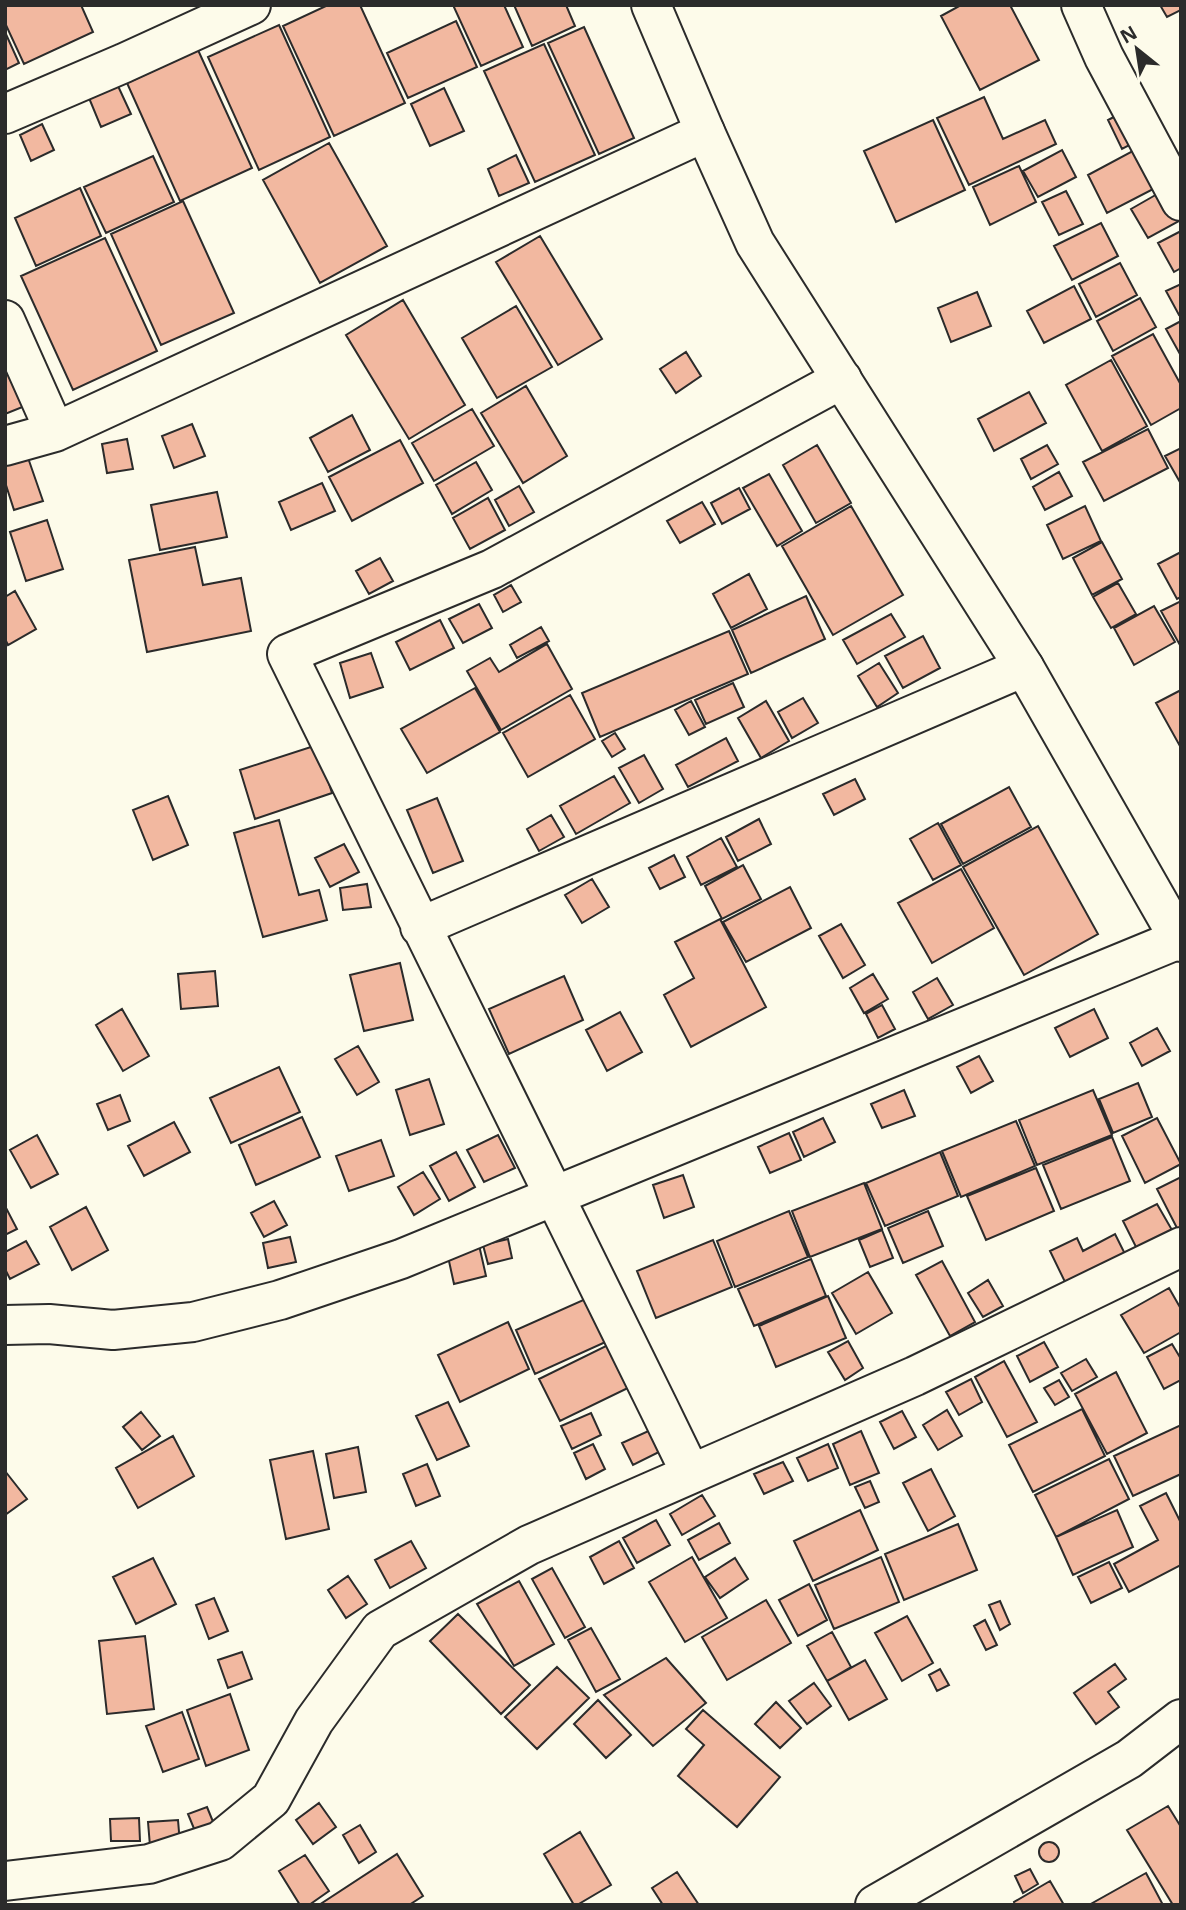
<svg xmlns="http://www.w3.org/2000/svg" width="1186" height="1910" font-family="'Open Sans',sans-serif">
<rect width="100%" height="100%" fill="#fdfbea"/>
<path fill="#f2b8a0" stroke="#2b2b2b" stroke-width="2" d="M5,5h76l12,27 -69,32 -19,-41z
M328,5h32l45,98 -71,33 -51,-110z
M453,5h51l19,42 -42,19z
M514,5h52l9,21 -43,20z
M961,5h49l29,55 -59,30 -39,-74z
M1160,5h21v5l-14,7z
M456,21l21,46 -69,31 -21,-45z
M279,25l51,112 -71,33 -51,-113z
M584,27l50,111 -35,16 -51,-111z
M5,32l14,31 -14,7z
M544,44l51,111 -60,27 -51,-111z
M198,50l54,118 -72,33 -53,-118z
M118,86l13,28 -30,13 -12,-29z
M444,88l20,43 -34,15 -19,-42z
M984,97l19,42 42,-19 11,24 -87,41 -32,-67z
M1125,111l14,29 -17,9 -14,-29z
M933,120l32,70 -69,32 -32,-71z
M42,124l12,26 -23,11 -11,-26z
M329,143l58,103 -67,37 -57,-103z
M1142,146l19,39 -54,28 -19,-38z
M1062,150l14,27 -38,20 -15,-26z
M516,155l13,28 -30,13 -11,-27z
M153,156l21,46 -68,31 -22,-46z
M1019,166l17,36 -46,23 -17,-38z
M80,188l21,48 -65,30 -21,-48z
M1166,189l15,27v4l-33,18 -17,-29z
M1066,191l17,33 -24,11 -17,-33z
M183,201l51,112 -73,32 -50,-111z
M1101,223l17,33 -46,24 -18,-34z
M1181,231v37l-7,4 -16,-29z
M540,236l62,103 -44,26 -62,-103z
M105,238l52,113 -84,39 -52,-114z
M1120,263l17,32 -41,22 -17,-33z
M1181,284v30l-2,1 -13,-24z
M1074,286l17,33 -47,24 -17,-32z
M977,292l14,34 -40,16 -13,-34z
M1140,298l16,29 -43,24 -16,-30z
M403,300l62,105 -56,34 -63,-104z
M516,306l36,61 -55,31 -35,-60z
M1181,321v35l-15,-27z
M1153,334l28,51v23l-30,17 -39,-69z
M5,351l25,53 -25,10z
M686,352l15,24 -25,17 -16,-24z
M1111,360l36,66 -45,25 -36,-66z
M526,386l41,70 -44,27 -42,-70z
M1029,392l17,31 -52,28 -16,-32z
M472,409l22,37 -60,35 -22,-38z
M352,415l18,35 -42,22 -18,-34z
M192,424l13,32 -31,12 -12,-32z
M1148,429l20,39 -64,33 -21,-39z
M127,439l6,30 -26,4 -5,-29z
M400,440l23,43 -71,38 -23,-44z
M817,445l34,58 -35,20 -33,-58z
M1047,445l11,19 -27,15 -10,-20z
M1181,448v36l-16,-28z
M26,452l17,49 -29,9 -9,-28v-23z
M476,462l16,28 -40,24 -16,-29z
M1059,472l13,24 -27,14 -12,-23z
M769,474l33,57 -25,15 -34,-58z
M322,483l13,28 -44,19 -12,-28z
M519,486l15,26 -25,14 -14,-26z
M739,488l11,21 -28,15 -11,-21z
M217,492l10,45 -67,13 -9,-45z
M488,498l17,32 -35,19 -17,-31z
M702,502l13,22 -35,19 -13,-22z
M851,506l52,89 -70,40 -51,-89z
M1085,506l16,35 -38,18 -16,-34z
M47,520l16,49 -37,12 -16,-49z
M1102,542l20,37 -30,16 -19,-37z
M195,547l8,38 38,-7 10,53 -104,21 -18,-92z
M1181,552v45l-4,2 -19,-35z
M380,558l13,23 -24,13 -13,-23z
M749,574l18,35 -36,19 -18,-34z
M1118,583l18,31 -25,14 -18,-31z
M511,585l10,17 -18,10 -9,-17z
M15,591l21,38 -28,16 -3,-6v-42z
M806,596l19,43 -74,34 -19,-43z
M1181,601v46l-20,-36z
M479,604l13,24 -29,15 -14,-24z
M1154,606l21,36 -41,23 -20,-37z
M891,614l14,23 -48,27 -14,-24z
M440,620l14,28 -44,22 -14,-28z
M541,627l8,14 -32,17 -7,-13z
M729,631l19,43 -148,63 -18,-44z
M923,636l17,32 -37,20 -18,-32z
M547,644l25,45 -71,41 -34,-59 23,-13 9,14z
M371,653l12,34 -33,11 -10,-35z
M879,663l19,30 -21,14 -19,-31z
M733,683l11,24 -38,17 -11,-24z
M475,688l25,44 -73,41 -26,-44z
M1181,690v58l-25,-45z
M570,695l25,44 -67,38 -25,-44z
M803,698l15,25 -26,15 -14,-26z
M691,701l14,26 -16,8 -14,-25z
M766,701l23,40 -28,17 -23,-40z
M615,733l10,16 -13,8 -10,-16z
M726,738l12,23 -50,26 -12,-22z
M317,745l15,48 -77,26 -15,-49z
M644,755l19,34 -24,14 -20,-35z
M614,776l16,27 -54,31 -16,-28z
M855,779l10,20 -31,16 -11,-21z
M1009,787l22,40 -68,37 -22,-40z
M168,796l20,49 -35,15 -20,-50z
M437,798l26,63 -30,12 -26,-63z
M551,815l13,22 -25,14 -12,-22z
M759,819l12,25 -33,17 -12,-24z
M279,820l20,75 20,-5 8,30 -64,17 -29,-104z
M938,823l23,42 -28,15 -23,-41z
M1038,826l60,108 -74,41 -61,-108z
M721,838l16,29 -36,18 -14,-28z
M344,844l15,28 -29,15 -15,-29z
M674,855l11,22 -25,12 -11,-21z
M743,865l18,34 -39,20 -17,-33z
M961,869l33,59 -62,35 -34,-60z
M592,879l17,28 -27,16 -17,-28z
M367,884l4,23 -28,3 -3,-22z
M790,887l21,41 -65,34 -23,-40z
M720,919l46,88 -75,40 -27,-52 30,-17 -19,-36z
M841,924l24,41 -22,13 -24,-42z
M400,963l13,57 -49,11 -14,-56z
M215,971l3,35 -37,3 -3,-35z
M873,974l15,25 -24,14 -14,-25z
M564,976l19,44 -74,34 -20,-45z
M937,978l16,27 -25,14 -15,-27z
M882,1005l13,24 -17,9 -12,-24z
M122,1009l27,47 -26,15 -27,-46z
M1094,1009l14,29 -38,19 -15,-29z
M620,1012l22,40 -35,19 -21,-41z
M1157,1028l13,23 -28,15 -12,-23z
M358,1046l21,36 -22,13 -22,-36z
M979,1056l14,25 -22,12 -14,-26z
M279,1067l21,45 -69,31 -21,-45z
M429,1079l15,45 -34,11 -14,-45z
M1138,1083l14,34 -39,16 -14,-34z
M904,1090l11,26 -33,12 -11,-24z
M1093,1090l19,45 -75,30 -18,-45z
M120,1095l10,26 -22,9 -11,-26z
M302,1117l18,40 -64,28 -17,-40z
M823,1118l12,24 -31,15 -11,-25z
M1157,1118l24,46 -36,19 -23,-47z
M1016,1121l19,45 -74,31 -19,-46z
M174,1122l16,30 -46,24 -16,-30z
M789,1133l12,27 -31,13 -12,-26z
M37,1135l21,39 -27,14 -21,-38z
M498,1135l17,33 -31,14 -17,-32z
M1112,1137l18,44 -69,28 -18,-44z
M381,1140l13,36 -45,15 -13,-35z
M456,1152l19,35 -26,14 -19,-35z
M940,1152l18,44 -73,30 -19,-43z
M1036,1168l18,43 -68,29 -19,-44z
M423,1172l17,27 -26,16 -16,-28z
M683,1175l11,32 -30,11 -11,-33z
M1181,1177v51l-3,2 -21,-41z
M864,1183l18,46 -72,28 -18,-46z
M274,1201l13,24 -23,12 -13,-24z
M1157,1204l15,26 -35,19 -14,-28z
M5,1206l12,23 -12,6z
M86,1207l22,43 -36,20 -22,-43z
M789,1211l19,46 -73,30 -18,-46z
M928,1211l15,35 -40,17 -15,-35z
M882,1230l11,28 -23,9 -11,-27z
M1115,1234l10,20 -59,30 -16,-33 27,-13 6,13z
M290,1237l6,25 -28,6 -5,-25z
M508,1239l4,19 -24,6 -5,-19z
M713,1240l19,47 -76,31 -19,-47z
M26,1241l13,23 -29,15 -5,-10v-17z
M479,1245l7,31 -32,8 -7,-32z
M811,1259l15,37 -72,30 -16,-37z
M942,1261l33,61 -25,14 -34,-61z
M868,1272l24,41 -36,21 -24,-41z
M988,1280l15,26 -20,11 -15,-24z
M1169,1288l12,21v23l-37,21 -23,-38z
M828,1296l18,42 -70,29 -17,-41z
M590,1297l20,43 -75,34 -19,-44z
M508,1322l21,47 -69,33 -22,-47z
M848,1341l15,27 -18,12 -17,-28z
M1044,1342l14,25 -28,15 -13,-26z
M612,1343l20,43 -72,35 -21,-42z
M1172,1344l9,15v21l-17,9 -17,-32z
M1086,1359l11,18 -25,14 -11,-18z
M1004,1361l33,61 -30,15 -32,-60z
M1116,1372l31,61 -40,21 -32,-60z
M971,1379l11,23 -23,13 -13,-23z
M1059,1380l10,17 -14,8 -11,-17z
M448,1402l21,44 -32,14 -21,-44z
M1082,1409l23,47 -72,36 -24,-47z
M947,1410l15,26 -24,14 -15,-25z
M902,1411l14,26 -22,12 -14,-27z
M141,1412l19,24 -18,14 -19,-23z
M591,1413l10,22 -29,14 -11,-23z
M1181,1425v49l-48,22 -19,-40z
M655,1428l10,21 -32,16 -11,-22z
M861,1431l18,42 -29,12 -17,-41z
M173,1436l21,40 -56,32 -22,-40z
M593,1444l12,25 -19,10 -12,-26z
M828,1444l10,24 -30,13 -11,-23z
M358,1447l8,45 -32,6 -8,-44z
M313,1451l16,78 -43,10 -16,-79z
M1109,1459l20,40 -73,38 -21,-42z
M783,1462l10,19 -29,13 -10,-20z
M427,1464l13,32 -24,10 -13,-32z
M931,1469l24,47 -27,15 -25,-48z
M5,1471l22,28 -22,16z
M870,1481l9,21 -14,6 -10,-21z
M1166,1493l15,30v42l-52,27 -15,-28 44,-24 -18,-34z
M702,1495l13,21 -33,19 -12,-21z
M860,1510l18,40 -65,31 -19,-40z
M1117,1510l16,37 -60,28 -17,-38z
M656,1520l14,25 -33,18 -14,-25z
M719,1523l11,20 -31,17 -11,-20z
M958,1524l19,46 -73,30 -19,-46z
M411,1541l15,27 -36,20 -15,-28z
M619,1541l15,27 -30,16 -14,-27z
M692,1557l35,61 -42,24 -36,-60z
M881,1557l18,45 -65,27 -19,-44z
M153,1558l23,46 -40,20 -23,-47z
M735,1558l13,21 -28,19 -15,-21z
M1109,1562l13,26 -31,15 -13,-26z
M552,1568l33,59 -20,11 -33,-59z
M348,1576l19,28 -21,14 -18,-28z
M519,1581l35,63 -40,22 -37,-62z
M809,1584l18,36 -29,16 -19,-36z
M214,1598l14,33 -19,8 -13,-34z
M766,1600l25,43 -64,37 -25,-43z
M1000,1601l10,23 -10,6 -11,-25z
M458,1614l72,71 -29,29 -71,-73z
M907,1616l26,47 -31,18 -27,-48z
M985,1620l12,25 -11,5 -12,-24z
M591,1628l29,51 -24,13 -28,-52z
M832,1632l19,35 -24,14 -20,-35z
M145,1636l9,73 -47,5 -8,-73z
M242,1652l10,27 -24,9 -10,-28z
M666,1658l40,45 -53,43 -49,-51z
M865,1660l22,39 -38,21 -22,-39z
M1115,1664l11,15 -18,13 11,15 -23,17 -22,-31z
M557,1667l32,31 -52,51 -32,-32z
M940,1669l9,16 -12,6 -8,-16z
M814,1683l17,23 -24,18 -18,-23z
M230,1694l19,56 -43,16 -19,-56z
M598,1700l33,35 -25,23 -32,-34z
M776,1702l25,26 -21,20 -25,-24z
M703,1710l77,67 -43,50 -59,-51 26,-31 -18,-16z
M182,1712l17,47 -36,13 -17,-46z
M319,1803l17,24 -23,17 -17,-24z
M1168,1806l13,21v78h-8l-46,-75z
M207,1807l9,22 -19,7 -9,-22z
M139,1818l1,23h-29l-1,-22z
M178,1820l2,24 -30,2 -2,-24z
M360,1825l16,27 -17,11 -16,-28z
M580,1832l31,53 -34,20h-3l-30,-51z
M1039 1852a10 10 0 1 1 20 0a10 10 0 1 1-20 0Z
M397,1854l26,42 -14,9h-90z
M305,1855l24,36 -20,14h-9l-21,-34z
M1030,1869l8,15 -15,9 -8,-17z
M677,1872l22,33h-36l-11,-17z
M1146,1873l17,32h-74z
M1050,1881l14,24h-49l-1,-3z"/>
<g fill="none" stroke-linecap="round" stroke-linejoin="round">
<g stroke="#2b2b2b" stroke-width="42">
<path id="street" d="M1081,5l23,52 77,144
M5,114l119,-51 127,-58
M5,320l50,112
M5,446l50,-14 650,-300
M420,927l604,-260
M5,1325l44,-1 64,6 80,-8 87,-22 121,-41 778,-320
M691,1474c-133,-274 -270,-546 -404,-820l205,-85 350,-190
M5,1881l144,-17 71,-23 51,-42 43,-78 66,-91 149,-85 386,-169 266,-129
M875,1905l254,-146 52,-40"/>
</g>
<g stroke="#2b2b2b" stroke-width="42">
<path id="secondary" d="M651,5l54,127 50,111 269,424 157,275"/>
</g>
<use href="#street" stroke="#fdfbea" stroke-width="38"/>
<use href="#secondary" stroke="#fdfbea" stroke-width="38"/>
</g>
<rect width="1186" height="1910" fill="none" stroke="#2b2b2b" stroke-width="14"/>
<g transform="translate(1137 49) rotate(330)" stroke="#fdfbea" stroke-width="5" paint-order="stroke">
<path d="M0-5L12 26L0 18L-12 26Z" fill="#2b2b2b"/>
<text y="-10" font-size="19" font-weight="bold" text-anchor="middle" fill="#2b2b2b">N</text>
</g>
</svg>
